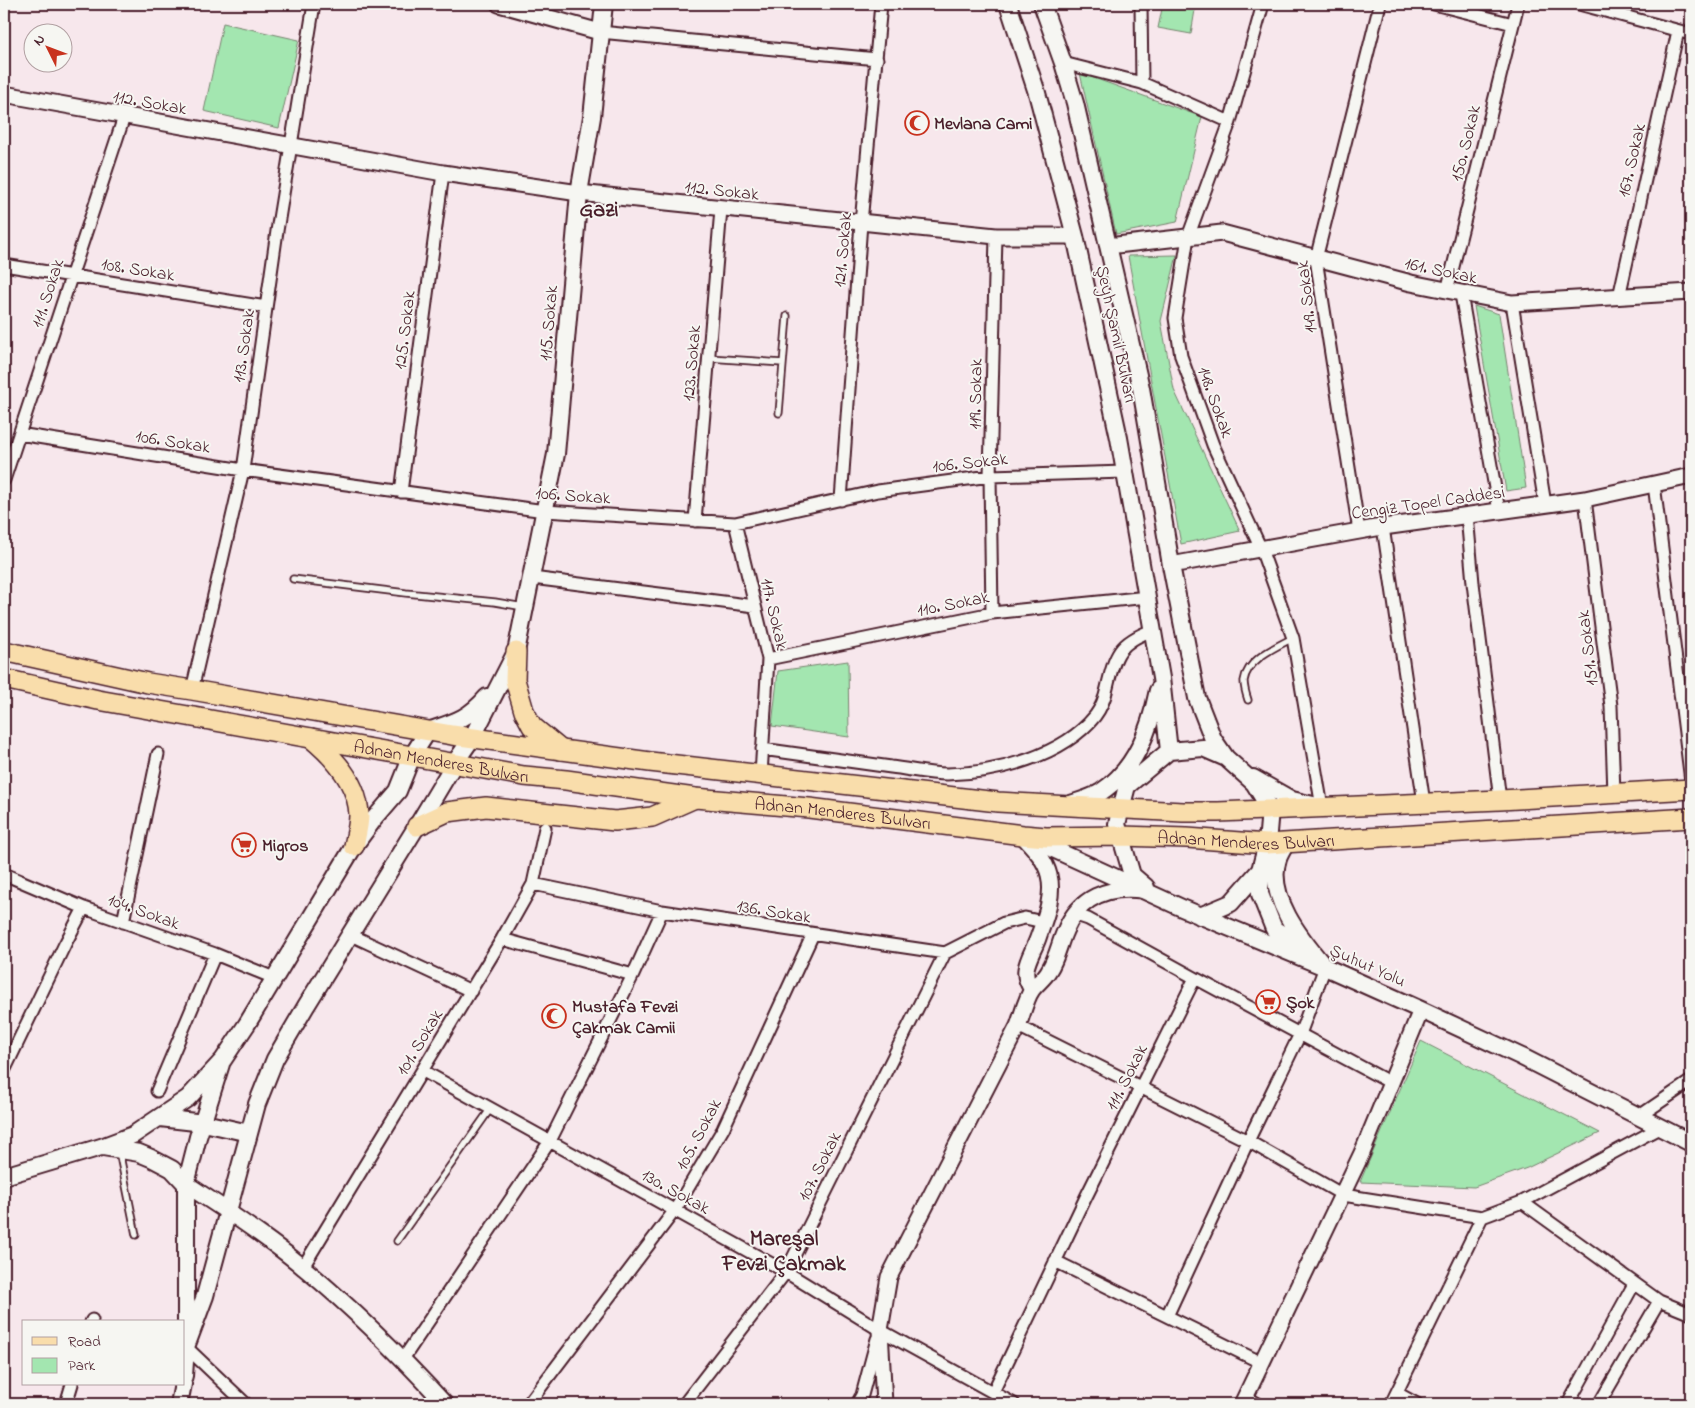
<svg xmlns="http://www.w3.org/2000/svg" width="1695" height="1408" font-family="'Indie Flower',sans-serif">
<rect width="100%" height="100%" fill="#f7e7ec"/>
<filter id="ink" filterUnits="userSpaceOnUse"><feTurbulence type="fractalNoise" baseFrequency=".02" numOctaves="2"/><feDisplacementMap in="SourceGraphic" scale="10" xChannelSelector="R" yChannelSelector="G"/><feConvolveMatrix kernelMatrix="1 2 1 2 8 2 1 2 1" color-interpolation-filters="sRGB"/></filter>
<g filter="url(#ink)">
<path fill="#a3e6b0" stroke="#76826e" d="M1163,4h33l-5,30 -33,-6z
M223,23l76,17 -20,88 -75,-17z
M1080,73l122,44 -25,105 -61,12z
M1177,255l-16,66 13,69 66,141 -59,13 -53,-288z
M1474,306l25,8 27,174 -20,3z
M848,661l1,76 -77,-11 6,-55z
M1421,1041l179,92 -73,35 -53,19 -114,-5z"/>
<g fill="none" stroke-linecap="round" stroke-linejoin="round">
<g stroke="#4a1f2b" stroke-width="9">
<path id="service" d="M709,358l74,5
M779,413l8,-97
M293,579l113,14 89,9 29,5
M1248,700c-2,-6 -4,-13 -4,-19 3,-22 32,-34 49,-43
M119,1151l17,84
M397,1241l94,-133"/>
</g>
<g stroke="#4a1f2b" stroke-width="15">
<path id="minor" d="M1141,4l1,79
M1263,4l-33,118 -42,115 -13,81 6,38 32,89 48,104 32,89 29,169
M1434,4l79,20
M1579,4l112,30
M600,32l277,27
M1063,63l79,20 88,39
M4,265l262,42
M1447,291l71,-287
M1461,294l38,217
M1619,297l59,-266
M1512,303l33,201
M19,434l224,36 302,41 190,12 143,-32 112,-15 135,-4
M4,480l120,-363
M1654,484l37,297
M401,492l42,-319
M1585,499l26,207 3,88
M841,500l20,-277 20,-219
M1467,515l6,68 27,217
M695,521l26,-312
M735,523l33,136 -7,116
M1383,527l41,276
M1359,531l-43,-272 64,-255
M532,578l223,28
M992,613l-2,-137 6,-240
M768,659l224,-46 156,-16
M192,690l51,-220 34,-239 37,-227
M762,749c43,6 86,12 129,18 18,2 38,7 56,7 50,-1 116,-18 148,-58 6,-8 10,-18 12,-28 8,-34 12,-46 46,-58
M4,874l80,34 131,46 59,24
M533,884l129,27 283,42 59,-30 21,-5 18,4
M1079,916l9,3 107,59
M123,922l35,-168
M351,935l120,56
M502,939l131,36
M1018,1026l230,115 95,54 139,22
M4,1071l61,-127 19,-36
M423,1071l363,201 94,58 134,74
M157,1091l58,-137
M1638,1117l53,-36
M1522,1202l139,-75
M1482,1217l40,-15 137,99 32,13
M1055,1261l207,102
M303,1267l199,-328 31,-55 12,-56
M1167,1316l81,-175 52,-107 25,-67
M91,1322l1,-2
M186,1347l60,57
M403,1359l147,-218 83,-166 29,-64
M993,1392l93,-195 109,-219 196,105
M1397,1393l20,11
M1246,1397l12,7
M66,1404l6,-20
M528,1404l147,-194 48,-81 90,-195
M684,1404l102,-132 159,-319
M857,1404l5,-9 15,-56
M1391,1404l91,-187
M1568,1404l66,-120
M1599,1404l60,-103"/>
</g>
<g stroke="#4a1f2b" stroke-width="19">
<path id="tertiary" d="M499,4l101,28
M4,94l439,79 136,20 417,43h79
M1108,246l114,-13 189,50 101,20 179,-11
M1171,565l205,-37 209,-29 106,-23
M1023,836c10,11 22,23 26,39 5,20 -3,41 -10,60 -6,20 -22,35 -7,54
M227,1211c26,18 53,36 77,57 51,42 97,88 141,136
M884,1404l-4,-74 9,-53 129,-251c4,-10 8,-28 14,-36 5,-7 13,-12 17,-20 8,-12 10,-26 16,-39 14,-34 43,-45 77,-41
M1242,1404l120,-251 59,-143"/>
</g>
<g stroke="#4a1f2b" stroke-width="20">
<path id="secondary" d="M1008,4l29,89 38,143 44,202 42,240 8,73
M1042,4l21,59 12,40 66,285 30,177 26,133 16,41 13,19
M1253,778l39,22 21,5
M1068,805c11,-4 23,-7 33,-13 35,-23 49,-63 57,-102
M1027,837l155,71 143,59 96,43 101,47 169,86
M1287,842c-3,5 -7,11 -9,17 -12,37 23,80 45,106
M1260,870v24l14,35 33,21
M1146,887l-14,-12 -15,-51 10,-38 42,-35 34,-3 23,10 28,25 16,26 -3,35 -7,26 -29,33 -31,13
M160,1118l44,5 45,10
M103,1147l36,6 12,5 21,11 14,15 41,27
M4,1176l97,-29 32,-12 55,-37 35,-38 24,-36 107,-178 20,-27 24,-28 14,-35 16,-25c27,-9 40,-12 59,-34
M186,1347l19,-51 52,-192 18,-45 31,-53 111,-180 37,-62 18,-26 44,-86 40,-198 23,-261 13,-76 12,-113
M184,1376l2,-29v-163l12,-47 23,-73
M179,1404l4,-20"/>
</g>
<g stroke="#4a1f2b" stroke-width="22">
<g id="primary">
<path d="M4,651l144,32 44,7 260,45 198,27 348,40 185,10h35l282,-12 191,-11"/>
<path d="M516,652l-1,28 9,31 8,15 29,24"/>
<path id="s1" d="M4,679l94,21 426,76 42,4 129,18 114,10 214,27 23,2 75,-1 66,2 80,6 424,-26"/>
<path d="M311,738c23,19 47,46 48,77 0,10 -3,21 -5,31"/>
<path d="M417,826l30,-14 39,-5 129,14 37,-4 43,-19"/>
</g>
</g>
<use href="#service" stroke="#f6f6f2" stroke-width="5.5"/>
<use href="#minor" stroke="#f6f6f2" stroke-width="11"/>
<use href="#tertiary" stroke="#f6f6f2" stroke-width="15"/>
<use href="#secondary" stroke="#f6f6f2" stroke-width="16"/>
<use href="#primary" stroke="#f9ddab" stroke-width="19"/>
</g>
</g>
<defs>
<g id="mosque-ring" transform="scale(1.25)"><circle r="9.5" fill="#f6f6f2" stroke="#c8321e" stroke-width="1.5"/><path d="M3.5-4.9A6 6 0 1 0 3.5 4.9A5 5 0 1 1 3.5-4.9Z" fill="#c8321e"/></g>
<g id="supermarket-ring" transform="scale(1.25)"><circle r="9.5" fill="#f6f6f2" stroke="#c8321e" stroke-width="1.5"/><path d="M-6-5.5h2.5l.6 2H6L4.5 2H-2.5L-4.4-4H-6ZM-1.5 3.2a1.3 1.3 0 1 0 .1 0ZM3 3.2a1.3 1.3 0 1 0 .1 0Z" fill="#c8321e"/></g>
</defs>
<g fill-rule="evenodd">
<use href="#mosque-ring" x="917" y="123"/>
<use href="#supermarket-ring" x="244" y="845"/>
<use href="#supermarket-ring" x="1268" y="1002"/>
<use href="#mosque-ring" x="554" y="1016"/>
</g>
<g text-anchor="middle" stroke-width="4" stroke-linejoin="round" paint-order="stroke">
<g font-size="18" fill="#4a1f2b" stroke="#f6f6f2">
<text transform="translate(150 102) rotate(10)" y="6">112. Sokak</text>
<text transform="translate(1465 143) rotate(-76)" y="6">150. Sokak</text>
<text transform="translate(1631 160) rotate(-77)" y="6">167. Sokak</text>
<text transform="translate(722 190) rotate(6)" y="6">112. Sokak</text>
<text transform="translate(842 250) rotate(-85)" y="6">121. Sokak</text>
<text transform="translate(138 269) rotate(9)" y="6">108. Sokak</text>
<text transform="translate(1441 270) rotate(12)" y="6">161. Sokak</text>
<text transform="translate(47 293) rotate(-72)" y="6">111. Sokak</text>
<text transform="translate(1306 297) rotate(-97)" y="6">149. Sokak</text>
<text transform="translate(548 323) rotate(-85)" y="6">115. Sokak</text>
<text transform="translate(404 330) rotate(-83)" y="6">125. Sokak</text>
<text transform="translate(1117 334) rotate(78)" y="6">Şeyh Şamil Bulvarı</text>
<text transform="translate(243 346) rotate(-82)" y="6">113. Sokak</text>
<text transform="translate(691 363) rotate(-85)" y="6">123. Sokak</text>
<text transform="translate(975 394) rotate(-89)" y="6">119. Sokak</text>
<text transform="translate(1216 402) rotate(70)" y="6">148. Sokak</text>
<text transform="translate(173 441) rotate(9)" y="6">106. Sokak</text>
<text transform="translate(970 462) rotate(-6)" y="6">106. Sokak</text>
<text transform="translate(573 495) rotate(4)" y="6">106. Sokak</text>
<text transform="translate(1428 502) rotate(-8)" y="6">Cengiz Topel Caddesi</text>
<text transform="translate(953 603) rotate(-11)" y="6">110. Sokak</text>
<text transform="translate(775 614) rotate(77)" y="6">117. Sokak</text>
<text transform="translate(1587 648) rotate(-97)" y="6">151. Sokak</text>
<text dy="6" stroke="none"><textPath href="#s1" startOffset="445">Adnan Menderes Bulvarı</textPath></text>
<text dy="6" stroke="none"><textPath href="#s1" startOffset="850">Adnan Menderes Bulvarı</textPath></text>
<text dy="6" stroke="none"><textPath href="#s1" startOffset="1255">Adnan Menderes Bulvarı</textPath></text>
<text transform="translate(144 911) rotate(20)" y="6">104. Sokak</text>
<text transform="translate(774 911) rotate(9)" y="6">136. Sokak</text>
<text transform="translate(1368 965) rotate(24)" y="6">Şuhut Yolu</text>
<text transform="translate(419 1042) rotate(-59)" y="6">101. Sokak</text>
<text transform="translate(1126 1077) rotate(-63)" y="6">111. Sokak</text>
<text transform="translate(698 1134) rotate(-62)" y="6">105. Sokak</text>
<text transform="translate(819 1166) rotate(-63)" y="6">107. Sokak</text>
<text transform="translate(676 1191) rotate(29)" y="6">130. Sokak</text>
</g>
<g font-size="18" font-weight="bold" fill="#4a1f2b" stroke="#f6f6f2" text-anchor="start">
<text x="934" y="129">Mevlana Cami</text>
<text x="262" y="851">Migros</text>
<text x="1286" y="1008">Şok</text>
<text x="572" y="1012">Mustafa Fevzi<tspan x="572" dy="21">Çakmak Camii</tspan></text>
</g>
<g font-size="22" font-weight="bold" fill="#4a1f2b" stroke="#f6f6f2">
<text x="599" y="216">Gazi</text>
<text x="784" y="1245">Mareşal<tspan x="784" dy="25">Fevzi Çakmak</tspan></text>
</g>
</g>
<rect width="1695" height="1408" fill="none" stroke="#f6f6f2" stroke-width="20"/>
<rect x="10" y="10" width="1675" height="1388" fill="none" stroke="#4a1f2b" stroke-width="2" filter="url(#ink)"/>
<rect x="22" y="1320" width="162" height="65" fill="#f6f6f2" stroke="#b1a0a2"/>
<rect x="32" y="1337" width="25" height="8" fill="#f9ddab" stroke="#b1a0a2"/>
<text x="68" y="1346" font-size="15" fill="#4a1f2b">Road</text>
<rect x="32" y="1358" width="25" height="15" fill="#a3e6b0" stroke="#b1a0a2"/>
<text x="68" y="1370" font-size="15" fill="#4a1f2b">Park</text>
<g transform="translate(48 48) rotate(312)"><circle r="24" fill="#f6f6f2" stroke="#b1a0a2"/>
<path d="M0-4L9 19L0 12L-9 19Z" fill="#c8321e"/>
<text y="-8" font-size="14" font-weight="bold" text-anchor="middle" fill="#4a1f2b">N</text>
</g>
</svg>
